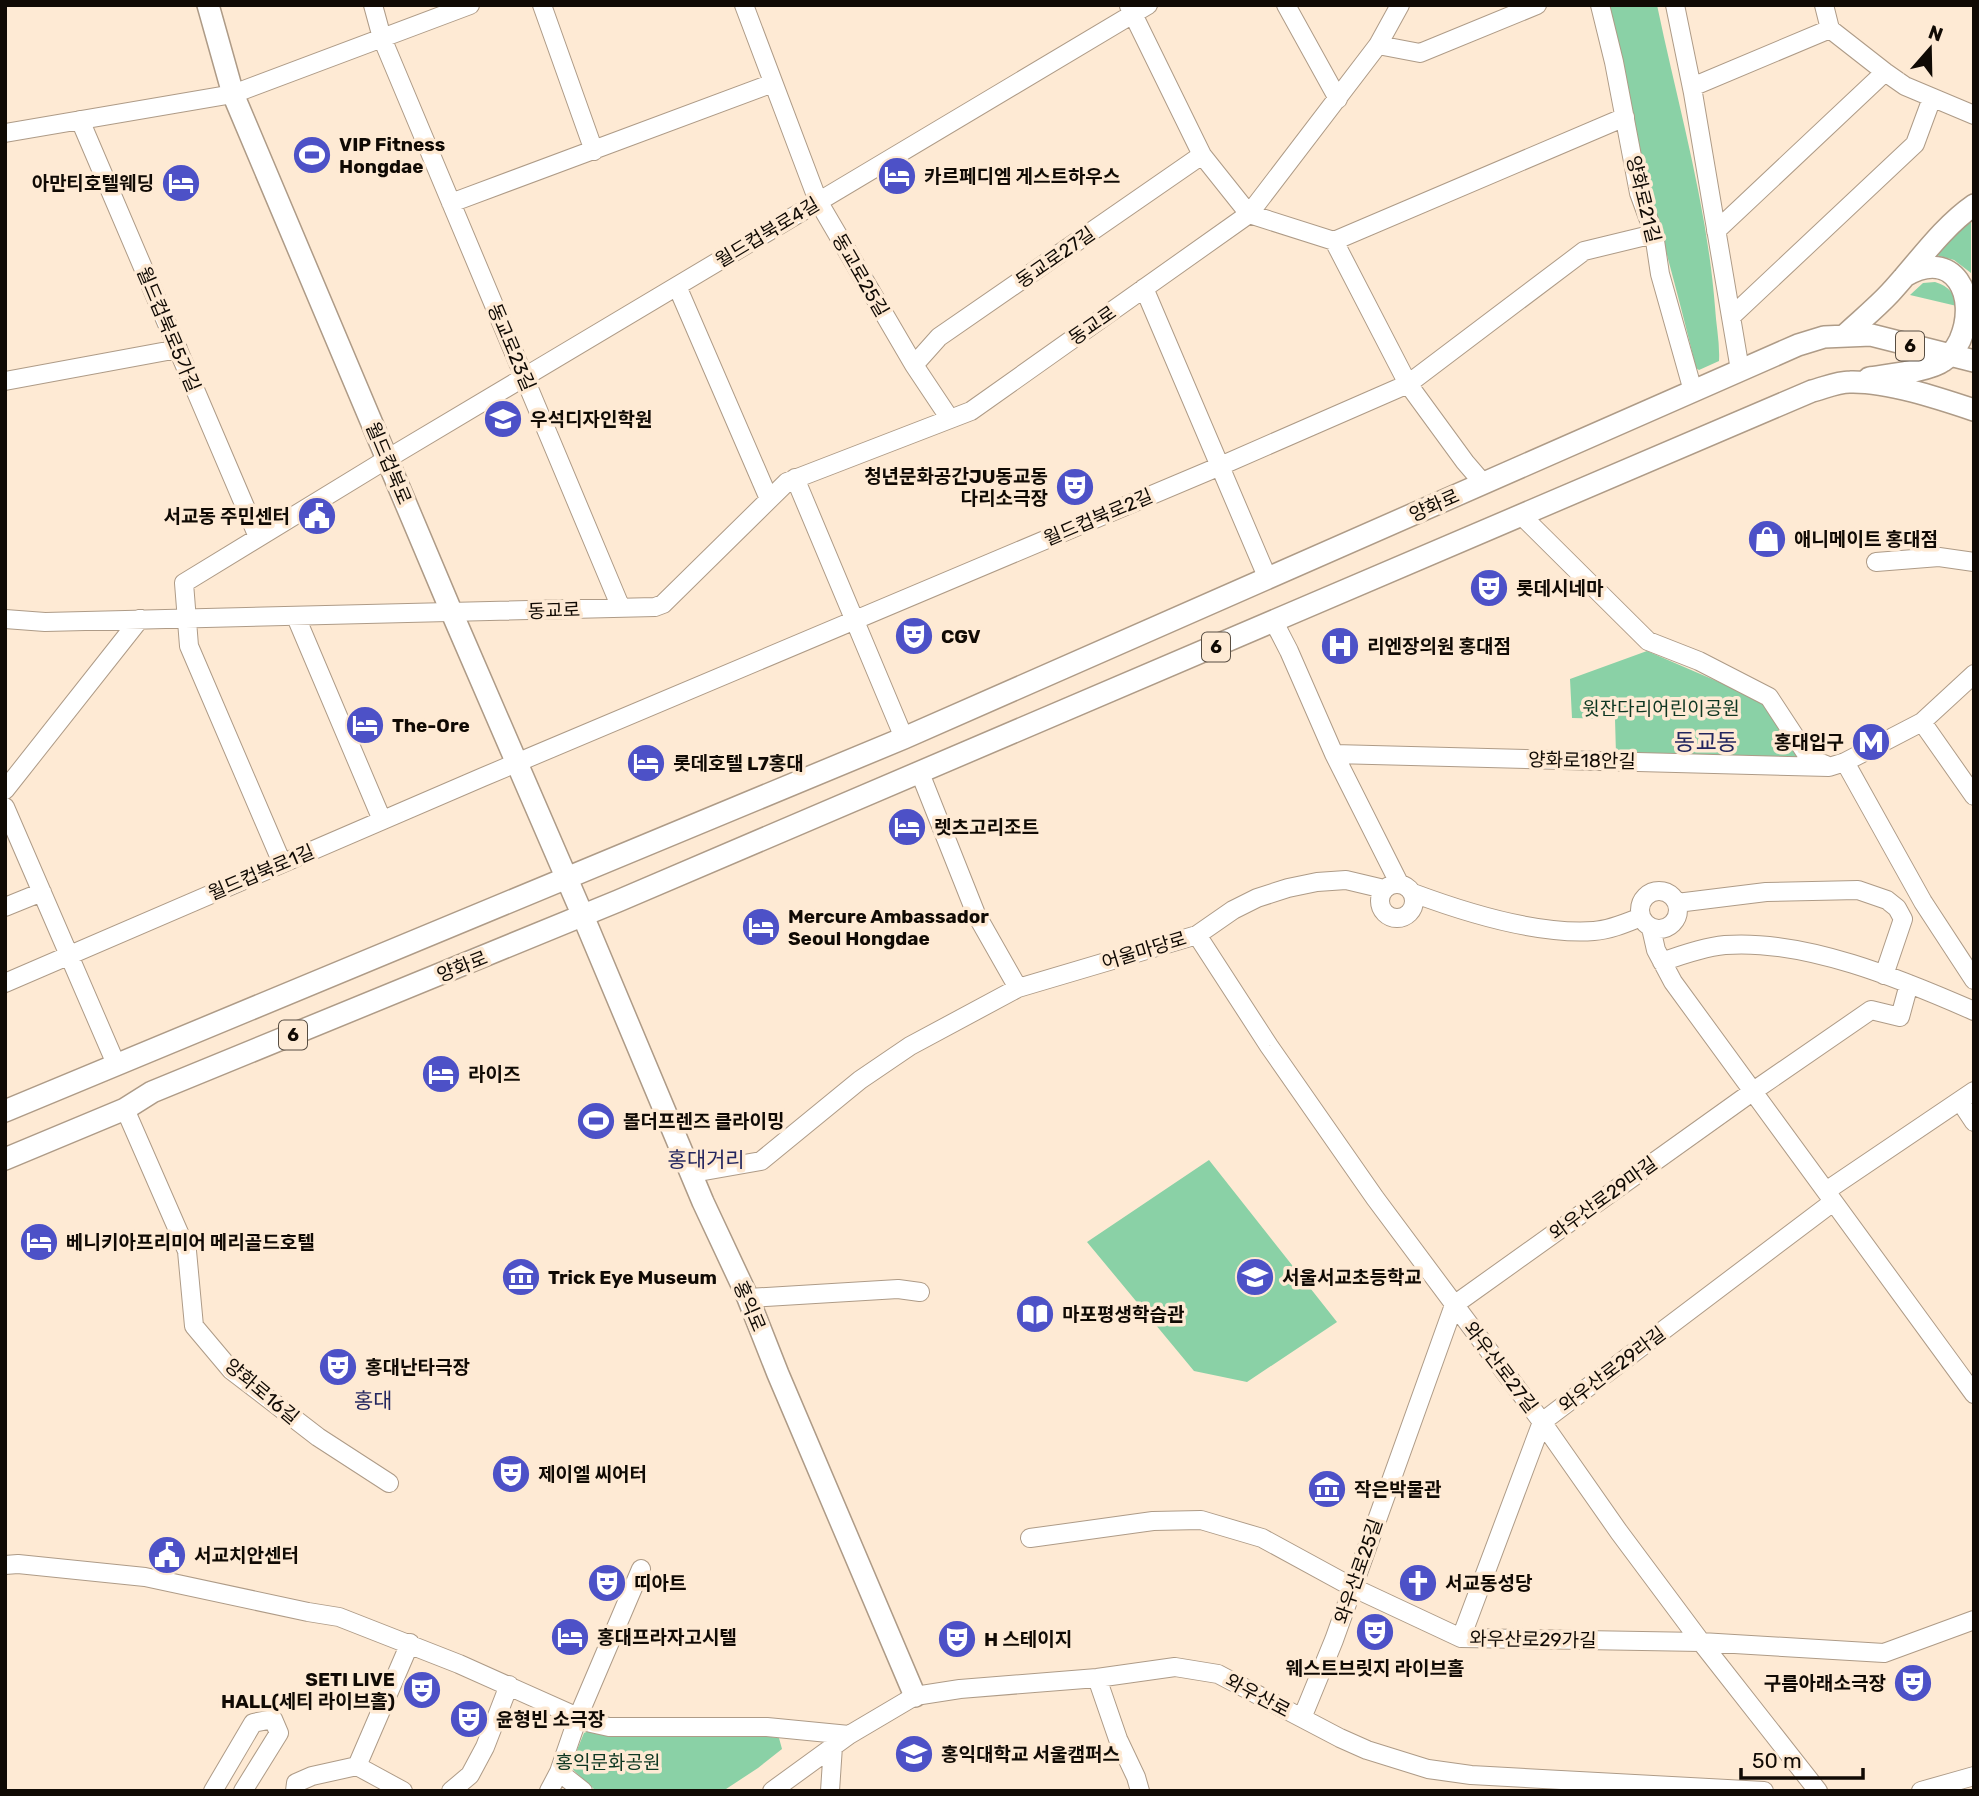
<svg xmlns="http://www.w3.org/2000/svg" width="1979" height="1796" font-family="Rubik,'Noto Sans KR',sans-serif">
<rect width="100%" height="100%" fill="#feead4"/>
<path fill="#8ad1a6" d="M1600,5h57c21,101 50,199 58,302 1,18 5,36 4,54l-20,9 -3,-2c-29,-121 -66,-241 -96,-363z
M1968,220l3,1v52l-17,-13 -18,-5z
M1935,282c14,4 19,12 26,25l-51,-12 13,-12z
M1647,651l109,47 32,18 21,42 -193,-4 -1,-35 -43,-1 -2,-39z
M1209,1160l128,162 -90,60 -53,-11 -107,-129z
M591,1730l53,7 76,-4 36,2 23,3 3,11 -24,19 -35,23h-127l-26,-24 14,-34z"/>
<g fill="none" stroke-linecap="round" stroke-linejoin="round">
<g stroke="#ae9b87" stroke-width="20">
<path id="minor" d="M373,5l9,33 239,570
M542,5l52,146
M744,5l74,196 96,164 36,54
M1286,5l52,94
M1600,5l14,57 25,131 15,41 6,40 33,117
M1675,5l18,88 47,277
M1824,5l6,24 55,43 20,14 69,29
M1129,6l73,149 47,59
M1378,45l42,8 117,-48
M1692,87l138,-58
M80,120l178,417
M5,133l228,-39 237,-89
M451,203l322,-120
M1249,214l85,27 74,143 57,78 18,21
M1716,231l169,-159
M1334,241l291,-124
M677,286l92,213
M1144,288l124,291
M1732,316l183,-172 17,-46
M914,365l25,-28 263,-182
M5,381l173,-32
M795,478l109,260
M1522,516l126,125 51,20 70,36 40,61 17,7
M1876,562l63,-5 35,5
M296,617l86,203
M5,619l40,3 610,-15 8,-3 124,-122 184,-71 278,-197 129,-169 22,-40
M1274,622l15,29 45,103 65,129
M1922,722l52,74
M1334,754l495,13 16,-5 77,-40 52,-48
M1845,762l78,140 51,78
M920,773l56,141 42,74
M5,790l135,-171
M5,807l111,257
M282,863l-93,-217 -5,-63 203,-124 761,-454
M1380 901a17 17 0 1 1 34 0a17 17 0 1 1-34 0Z
M1640 910a19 19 0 1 1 38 0a19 19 0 1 1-38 0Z
M1413,893c51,19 126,42 181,38 16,-1 32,-8 47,-14
M1677,903l89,-11 92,-2 29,10 10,8 6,11 -19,56
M5,907l37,-15
M1651,928l5,22 17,32 301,412
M1197,935l72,111 106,152 167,224 77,110 82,110 117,149
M1662,962c19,-7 42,-15 63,-17 80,-6 176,34 249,66
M5,983l478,-206 735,-310 190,-83 176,-133 70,-17
M1960,1101l14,21
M125,1109l62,142 7,75 37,44 87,67 71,46
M693,1173l68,-12 99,-81 50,-34 108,-58 179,-53 36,-25 24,-12 31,-10 29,-6 29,-2 38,9
M1826,1191l148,-100
M748,1298l150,-9 22,3
M1030,1538l123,-17 48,-1 61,18 90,49 109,51 240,4 183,11 90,-33
M5,1565l13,-1 127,13 163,35 31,5 120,47 132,59 18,4h158l82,8
M1461,1638l81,-216 291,-220
M1097,1678l21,61 18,38 4,14
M1302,1718l32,-78 120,-335 298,-213 119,-82 29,7 9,-33
M559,1772l24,19
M213,1791l40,-68 20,-4 6,14 -36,58
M295,1791l1,-8 16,-7 45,-10
M403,1791l-46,-25 53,-123
M451,1791l19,-16 15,-28 24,-62
M549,1791l10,-19 19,-55 63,-148
M772,1791l77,-56 66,-39 45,-7 137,-11 78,-11 43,7 122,64 27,12 61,19 43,6 293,16
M830,1791l3,-45
M1921,1791l53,-15"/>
</g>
<g stroke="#ae9b87" stroke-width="24">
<path id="major" d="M208,5l25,89 219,519 131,303 120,286 45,96 30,76 137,322
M1845,335c15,-14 31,-27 45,-42 27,-29 51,-65 84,-88
M1869,378c18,-3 61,-7 74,-17 8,-5 13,-13 17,-21 19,-44 -6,-93 -55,-64
M5,1111l899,-373 894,-393 26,-8 47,-2 103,26
M5,1159l120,-50 27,-17 466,-191 1194,-510c12,-3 25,-9 38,-9 37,-1 88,16 124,28"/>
</g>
<use href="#minor" stroke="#fff" stroke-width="18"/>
<use href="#major" stroke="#fff" stroke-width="21"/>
</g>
<defs>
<g id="stadium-disc" transform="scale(2.0125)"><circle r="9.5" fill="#4d51c7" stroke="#feead4"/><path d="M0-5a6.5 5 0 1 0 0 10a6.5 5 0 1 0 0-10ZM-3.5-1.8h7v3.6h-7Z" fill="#fff"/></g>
<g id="hotel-disc" transform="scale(2.0125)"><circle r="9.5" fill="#4d51c7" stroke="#feead4"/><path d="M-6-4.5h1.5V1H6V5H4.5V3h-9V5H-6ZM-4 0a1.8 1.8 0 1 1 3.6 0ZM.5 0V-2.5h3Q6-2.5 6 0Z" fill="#fff"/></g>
<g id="university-disc" transform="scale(2.0125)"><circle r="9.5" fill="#4d51c7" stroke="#feead4"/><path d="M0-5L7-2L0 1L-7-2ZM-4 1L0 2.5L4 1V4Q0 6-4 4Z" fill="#fff"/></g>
<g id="theatre-disc" transform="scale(2.0125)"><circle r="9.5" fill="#4d51c7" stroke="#feead4"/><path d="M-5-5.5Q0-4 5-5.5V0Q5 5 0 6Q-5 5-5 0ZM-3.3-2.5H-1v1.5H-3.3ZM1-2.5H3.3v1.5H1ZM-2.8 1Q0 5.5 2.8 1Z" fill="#fff"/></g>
<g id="civic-disc" transform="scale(2.0125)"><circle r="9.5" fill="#4d51c7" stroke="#feead4"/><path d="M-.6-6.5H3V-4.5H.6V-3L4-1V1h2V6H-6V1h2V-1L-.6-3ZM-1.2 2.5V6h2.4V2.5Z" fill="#fff"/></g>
<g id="shop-disc" transform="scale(2.0125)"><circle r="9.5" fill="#4d51c7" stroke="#feead4"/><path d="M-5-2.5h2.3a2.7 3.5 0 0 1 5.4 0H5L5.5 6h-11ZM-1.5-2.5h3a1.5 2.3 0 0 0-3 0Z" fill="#fff"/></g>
<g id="hospital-disc" transform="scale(2.0125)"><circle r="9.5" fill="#4d51c7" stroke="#feead4"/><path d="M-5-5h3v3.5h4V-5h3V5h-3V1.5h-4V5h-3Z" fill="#fff"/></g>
<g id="metro-disc" transform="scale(2.0125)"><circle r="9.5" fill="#4d51c7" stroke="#feead4"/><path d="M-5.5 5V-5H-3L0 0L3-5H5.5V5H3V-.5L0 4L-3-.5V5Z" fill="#fff"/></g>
<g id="museum-disc" transform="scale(2.0125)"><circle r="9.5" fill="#4d51c7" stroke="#feead4"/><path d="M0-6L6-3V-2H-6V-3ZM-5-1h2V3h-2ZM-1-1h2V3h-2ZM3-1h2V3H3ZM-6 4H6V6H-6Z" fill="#fff"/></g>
<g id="school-disc" transform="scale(2.0125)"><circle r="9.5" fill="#4d51c7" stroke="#feead4"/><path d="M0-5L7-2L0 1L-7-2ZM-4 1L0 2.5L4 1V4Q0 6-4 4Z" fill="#fff"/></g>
<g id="library-disc" transform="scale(2.0125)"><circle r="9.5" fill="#4d51c7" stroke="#feead4"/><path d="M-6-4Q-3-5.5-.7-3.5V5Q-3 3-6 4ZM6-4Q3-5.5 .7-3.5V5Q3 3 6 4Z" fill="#fff"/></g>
<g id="church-disc" transform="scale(2.0125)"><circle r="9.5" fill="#4d51c7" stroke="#feead4"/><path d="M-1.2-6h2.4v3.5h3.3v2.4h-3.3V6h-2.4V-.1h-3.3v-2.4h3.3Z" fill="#fff"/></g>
</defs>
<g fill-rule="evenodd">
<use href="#stadium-disc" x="312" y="155"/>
<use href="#hotel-disc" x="897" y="176"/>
<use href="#hotel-disc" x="181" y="183"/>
<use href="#university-disc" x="503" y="419"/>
<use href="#theatre-disc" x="1075" y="487"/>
<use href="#civic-disc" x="317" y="516"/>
<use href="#shop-disc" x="1767" y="539"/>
<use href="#theatre-disc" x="1489" y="588"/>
<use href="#theatre-disc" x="914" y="636"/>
<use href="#hospital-disc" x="1340" y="646"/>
<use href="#hotel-disc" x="365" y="725"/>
<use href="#metro-disc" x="1871" y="742"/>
<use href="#hotel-disc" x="646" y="763"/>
<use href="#hotel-disc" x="907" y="827"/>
<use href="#hotel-disc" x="761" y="927"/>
<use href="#hotel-disc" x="441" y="1074"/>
<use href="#stadium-disc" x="596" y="1121"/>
<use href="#hotel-disc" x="39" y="1242"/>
<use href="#museum-disc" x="521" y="1277"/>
<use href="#school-disc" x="1255" y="1277"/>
<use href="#library-disc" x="1035" y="1314"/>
<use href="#theatre-disc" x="338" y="1367"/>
<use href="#theatre-disc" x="511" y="1474"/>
<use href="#museum-disc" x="1327" y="1489"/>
<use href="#civic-disc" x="167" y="1555"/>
<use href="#theatre-disc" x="607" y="1583"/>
<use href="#church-disc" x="1418" y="1583"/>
<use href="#theatre-disc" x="1375" y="1632"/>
<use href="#hotel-disc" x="570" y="1637"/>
<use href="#theatre-disc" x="957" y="1639"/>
<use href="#theatre-disc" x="1913" y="1683"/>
<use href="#theatre-disc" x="422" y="1690"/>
<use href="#theatre-disc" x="469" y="1719"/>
<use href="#university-disc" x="914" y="1754"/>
</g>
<g text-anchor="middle" stroke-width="7" stroke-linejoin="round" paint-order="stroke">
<g fill="#feead4" stroke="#574d42" stroke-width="2">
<rect x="1896" y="331.5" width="28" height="29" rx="5"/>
<rect x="1202" y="632.5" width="28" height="29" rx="5"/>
<rect x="279" y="1020.5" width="28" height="29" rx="5"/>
</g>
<g font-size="18" font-weight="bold" fill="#100a04">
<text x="1910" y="352">6</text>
<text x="1216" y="653">6</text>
<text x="293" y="1041">6</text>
</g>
<g font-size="19" font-weight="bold" fill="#100a04" stroke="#feead4" text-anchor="start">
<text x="339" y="151">VIP Fitness<tspan x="339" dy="22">Hongdae</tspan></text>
<text x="924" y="183">카르페디엠 게스트하우스</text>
<text x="154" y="190" text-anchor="end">아만티호텔웨딩</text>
<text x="530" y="426">우석디자인학원</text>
<text x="1048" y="483" text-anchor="end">청년문화공간JU동교동<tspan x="1048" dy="22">다리소극장</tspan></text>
<text x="290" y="523" text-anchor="end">서교동 주민센터</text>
<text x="1794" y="546">애니메이트 홍대점</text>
<text x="1516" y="595">롯데시네마</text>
<text x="941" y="643">CGV</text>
<text x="1367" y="653">리엔장의원 홍대점</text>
<text x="392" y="732">The-Ore</text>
<text x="1844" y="749" text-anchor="end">홍대입구</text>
<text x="673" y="770">롯데호텔 L7홍대</text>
<text x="934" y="834">렛츠고리조트</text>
<text x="788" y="923">Mercure Ambassador<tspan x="788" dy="22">Seoul Hongdae</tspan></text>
<text x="468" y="1081">라이즈</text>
<text x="623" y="1128">볼더프렌즈 클라이밍</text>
<text x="66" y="1249">베니키아프리미어 메리골드호텔</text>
<text x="548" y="1284">Trick Eye Museum</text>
<text x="1282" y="1284">서울서교초등학교</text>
<text x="1062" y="1321">마포평생학습관</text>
<text x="365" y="1374">홍대난타극장</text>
<text x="538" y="1481">제이엘 씨어터</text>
<text x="1354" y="1496">작은박물관</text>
<text x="194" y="1562">서교치안센터</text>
<text x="634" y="1590">띠아트</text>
<text x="1445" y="1590">서교동성당</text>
<text x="597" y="1644">홍대프라자고시텔</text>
<text x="984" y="1646">H 스테이지</text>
<text x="1375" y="1675" text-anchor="middle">웨스트브릿지 라이브홀</text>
<text x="395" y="1686" text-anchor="end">SETI LIVE<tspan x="395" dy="22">HALL(세티 라이브홀)</tspan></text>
<text x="1886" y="1690" text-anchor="end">구름아래소극장</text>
<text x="496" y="1726">윤형빈 소극장</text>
<text x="941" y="1761">홍익대학교 서울캠퍼스</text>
</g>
<g font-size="19" fill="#100a04" stroke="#feead4">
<text transform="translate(1644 199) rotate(76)" y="7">양화로21길</text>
<text transform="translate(767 232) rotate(-31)" y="7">월드컵북로4길</text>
<text transform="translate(1055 257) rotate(-35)" y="7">동교로27길</text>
<text transform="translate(861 275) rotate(60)" y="7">동교로25길</text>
<text transform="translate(1092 325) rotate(-35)" y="7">동교로</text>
<text transform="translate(169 329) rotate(67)" y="7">월드컵북로5가길</text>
<text transform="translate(512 347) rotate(67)" y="7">동교로23길</text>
<text transform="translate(389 463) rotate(67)" y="7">월드컵북로</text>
<text transform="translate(1434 505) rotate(-24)" y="7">양화로</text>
<text transform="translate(1098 517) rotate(-23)" y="7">월드컵북로2길</text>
<text transform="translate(554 610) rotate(-2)" y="7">동교로</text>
<text transform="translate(1582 760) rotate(1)" y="7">양화로18안길</text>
<text transform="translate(261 872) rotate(-23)" y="7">월드컵북로1길</text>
<text transform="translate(1144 950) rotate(-17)" y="7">어울마당로</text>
<text transform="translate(462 966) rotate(-22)" y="7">양화로</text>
<text transform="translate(1603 1198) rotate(-36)" y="7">와우산로29마길</text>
<text transform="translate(750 1306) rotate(67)" y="7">홍익로</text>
<text transform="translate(1501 1367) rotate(53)" y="7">와우산로27길</text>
<text transform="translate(1612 1369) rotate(-37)" y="7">와우산로29라길</text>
<text transform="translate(262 1391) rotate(40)" y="7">양화로16길</text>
<text transform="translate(1358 1571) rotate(-71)" y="7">와우산로25길</text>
<text transform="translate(1533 1639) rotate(1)" y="7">와우산로29가길</text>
<text transform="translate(1258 1695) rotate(28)" y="7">와우산로</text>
</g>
<g font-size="19" fill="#0d3621" stroke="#feead4">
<text x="1661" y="715">윗잔다리어린이공원</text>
<text x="608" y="1769">홍익문화공원</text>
</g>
<g font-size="21" fill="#22255e" stroke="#feead4">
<text x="706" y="1167">홍대거리</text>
<text x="373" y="1408">홍대</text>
</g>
<g font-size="23" fill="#22255e" stroke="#feead4">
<text x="1706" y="750">동교동</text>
</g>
</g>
<rect width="1979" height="1796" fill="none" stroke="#100a04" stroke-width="14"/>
<g transform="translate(1930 49) rotate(20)" stroke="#feead4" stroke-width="5" paint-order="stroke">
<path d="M0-5L12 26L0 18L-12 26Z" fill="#100a04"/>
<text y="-10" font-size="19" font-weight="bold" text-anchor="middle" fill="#100a04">N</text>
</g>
<path d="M1741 1768v10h122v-10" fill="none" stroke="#100a04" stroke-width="3.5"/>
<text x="1752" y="1768" font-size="21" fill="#100a04" stroke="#feead4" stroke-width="5" paint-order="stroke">50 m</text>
</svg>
